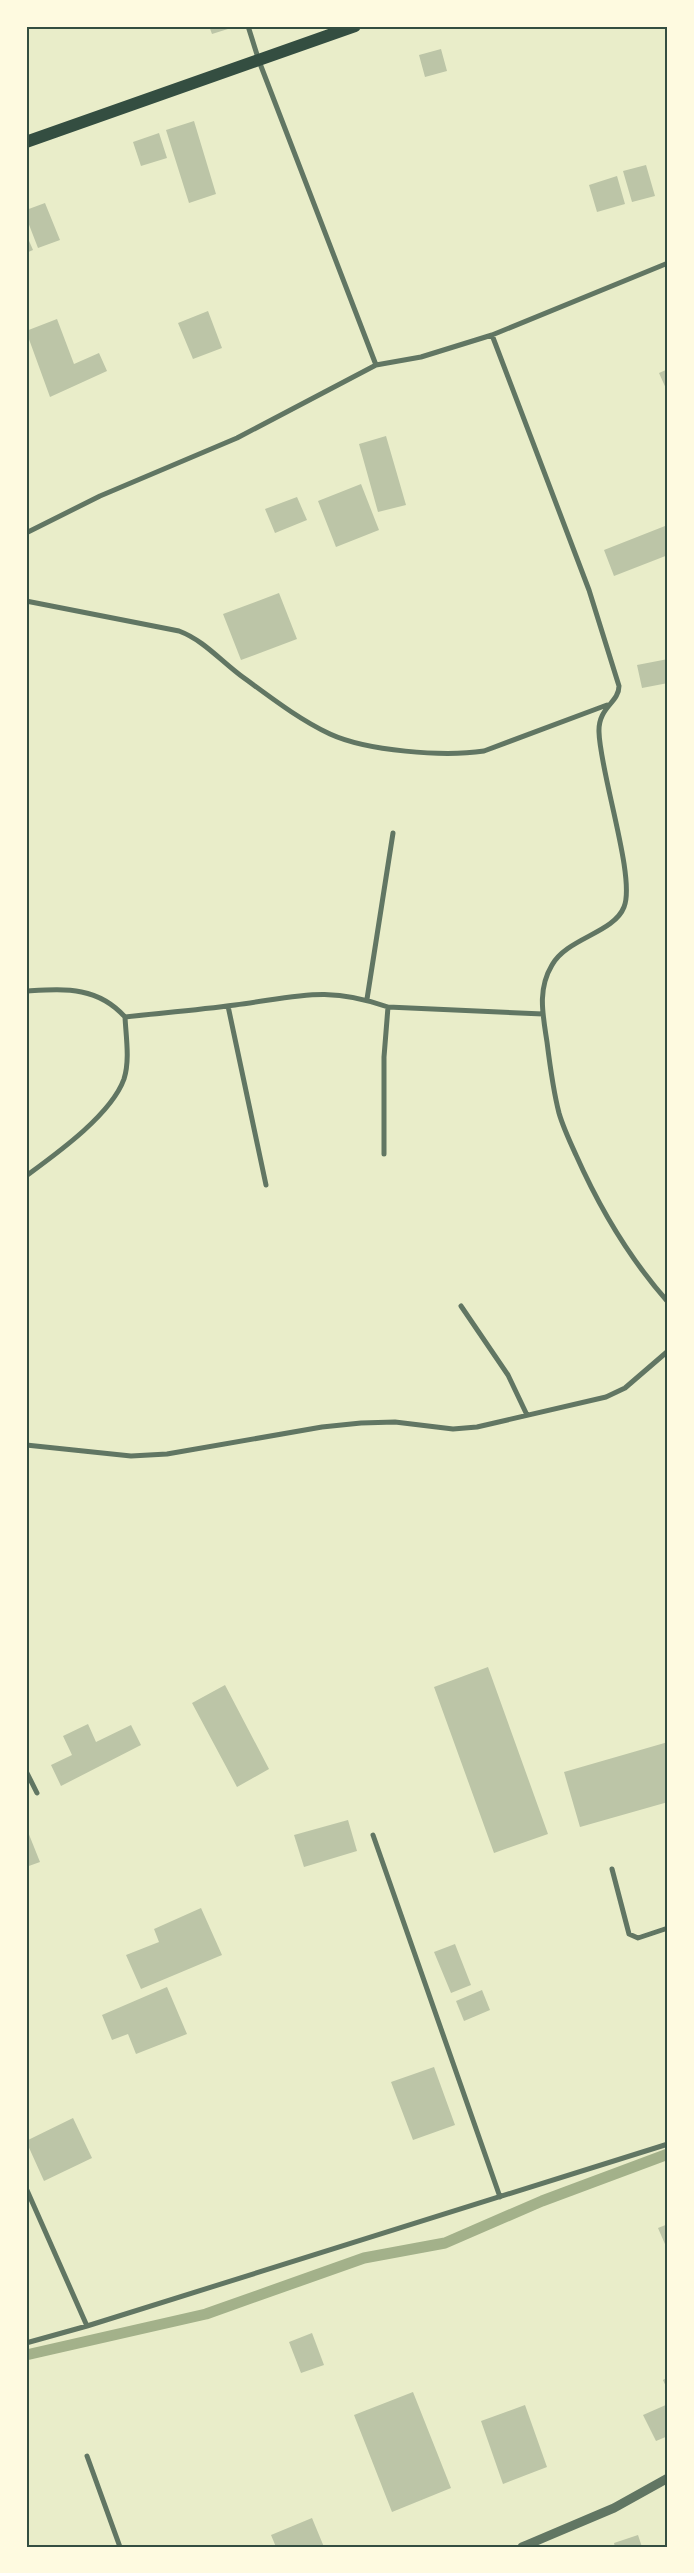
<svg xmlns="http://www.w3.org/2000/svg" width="694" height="2573" font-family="Raleway,sans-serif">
<rect width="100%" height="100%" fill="#e9edc9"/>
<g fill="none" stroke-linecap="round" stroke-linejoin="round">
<path stroke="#a3b18a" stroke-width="11" d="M26,2355l180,-41 158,-56 81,-15 97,-42 126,-47"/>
</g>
<path fill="#bcc5a7" d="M209,26h22v2l-19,6z
M441,49l6,22 -22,6 -6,-22z
M194,121l22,73 -27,9 -23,-73z
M159,133l8,25 -26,8 -8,-24z
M646,165l9,31 -23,6 -9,-31z
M617,176l8,28 -28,8 -8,-27z
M45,203l15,37 -22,8 -12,-31v-7z
M26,234l7,16 -7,3z
M208,311l14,37 -29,11 -15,-36z
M57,319l17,45 25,-11 8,18 -57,26 -24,-66z
M668,369v24l-9,-20z
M386,436l20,69 -28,7 -19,-68z
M361,484l18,46 -43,17 -18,-46z
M297,497l10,23 -32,13 -10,-24z
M665,526l3,7v22l-54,21 -10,-26z
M279,593l18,46 -56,21 -18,-46z
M668,659v24l-26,5 -5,-23z
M488,1667l60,167 -54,19 -60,-166z
M225,1685l44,84 -32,18 -45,-84z
M88,1724l8,18 35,-17 10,20 -80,41 -10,-21 21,-10 -9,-19z
M668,1742v60l-88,25 -16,-55z
M348,1820l9,31 -53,16 -10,-32z
M26,1827l14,35 -14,5z
M201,1908l21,47 -81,34 -15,-34 33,-13 -5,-13z
M455,1944l16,41 -20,8 -17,-41z
M167,1987l20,47 -51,20 -8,-20 -16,6 -10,-25z
M482,1990l8,20 -26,11 -8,-20z
M434,2067l21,58 -42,15 -22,-58z
M73,2118l19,40 -48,23 -18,-40z
M668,2224v27l-10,-23z
M312,2333l12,32 -23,8 -12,-31z
M668,2377v14l-5,-11z
M413,2392l38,96 -59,24 -38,-97z
M668,2404v32l-12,5 -13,-26z
M525,2405l22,62 -44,17 -22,-63z
M312,2518l12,29h-48l-5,-12z
M638,2535l4,12h-27l-1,-4z"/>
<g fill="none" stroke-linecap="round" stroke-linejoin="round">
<path stroke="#617663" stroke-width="5" d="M248,26l11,35 117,304
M492,335l97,255 30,96c0,17 -21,21 -20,46 1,41 37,146 25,175 -10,26 -57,31 -72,58 -15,25 -9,50 -5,77 3,24 6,48 12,71 4,14 11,29 17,42 24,54 53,103 92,147
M26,533l74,-37 137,-58 139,-73 45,-8 71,-22 176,-72
M26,601l153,30c24,9 41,29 61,44 29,21 58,44 90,59 37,17 113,23 154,17l123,-46
M26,991c39,-2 71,-5 99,26
M367,999l26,-166
M228,1006l38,179
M125,1017c36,-4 73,-7 110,-12 62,-8 91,-20 153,2l155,7
M384,1154v-97l4,-50
M26,1176c30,-22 85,-61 98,-97 6,-19 2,-42 1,-62
M461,1306l47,69 19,40
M26,1445l105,11 36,-2 155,-27 39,-4 34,-1 58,7 24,-2 129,-30 19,-9 43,-37
M26,1771l11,22
M373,1835l127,362
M612,1869l17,65 9,4 30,-10
M26,2188l61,138
M26,2343l61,-17 581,-182
M87,2456l33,91"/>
<path stroke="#617663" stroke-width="9" d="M522,2547l92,-39 54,-30"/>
<path stroke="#344e41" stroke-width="12" d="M26,142l329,-116"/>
</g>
<rect width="694" height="2573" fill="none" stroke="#fefae0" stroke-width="55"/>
<rect x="28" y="28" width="638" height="2518" fill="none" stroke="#344e41" stroke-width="2"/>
</svg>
